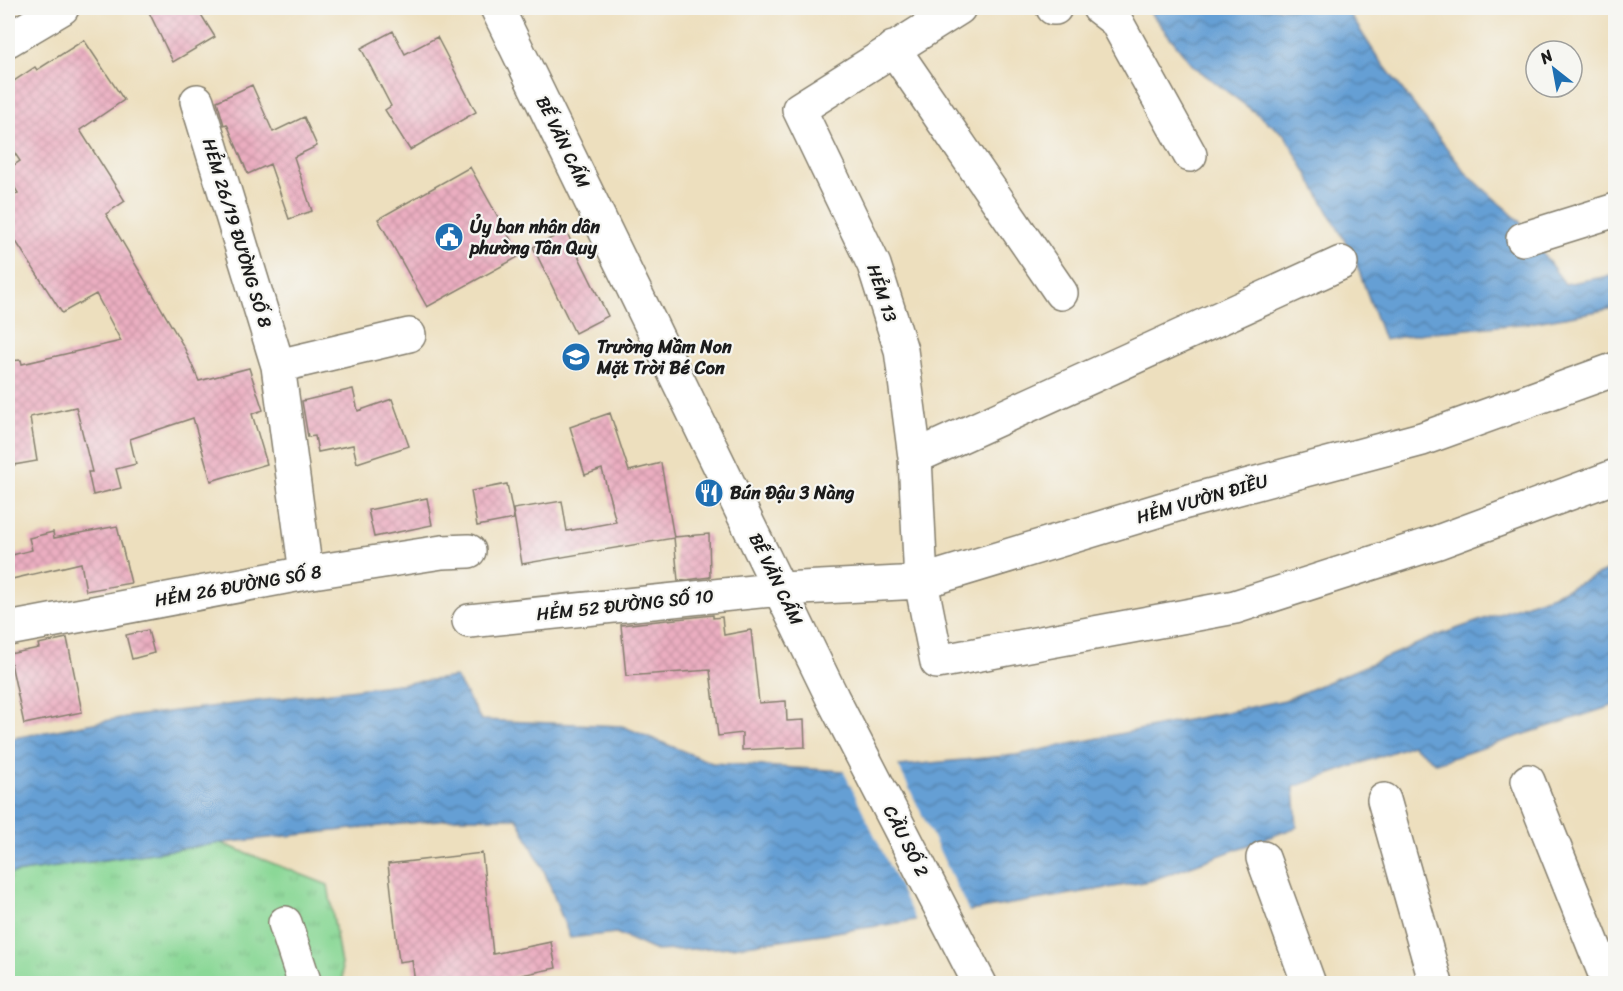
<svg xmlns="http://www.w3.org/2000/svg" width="1623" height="991" font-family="Sriracha,sans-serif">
<defs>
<pattern id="grass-tufts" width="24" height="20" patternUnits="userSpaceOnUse" patternTransform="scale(1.5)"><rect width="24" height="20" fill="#8bd897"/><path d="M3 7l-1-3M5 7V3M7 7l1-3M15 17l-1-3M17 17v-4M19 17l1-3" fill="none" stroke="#77b982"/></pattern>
<pattern id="water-waves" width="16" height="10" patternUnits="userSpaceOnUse" patternTransform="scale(1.5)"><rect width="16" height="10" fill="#659fd4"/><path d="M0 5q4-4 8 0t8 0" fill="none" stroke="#5281ab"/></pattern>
<pattern id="building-cross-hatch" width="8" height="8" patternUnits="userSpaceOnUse" patternTransform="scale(1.5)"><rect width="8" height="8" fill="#ebaec1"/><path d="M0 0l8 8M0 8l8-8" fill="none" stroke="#c995a5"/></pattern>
</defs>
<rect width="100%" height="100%" fill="#f6f6f2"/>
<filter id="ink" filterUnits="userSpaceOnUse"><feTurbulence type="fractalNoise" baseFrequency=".0167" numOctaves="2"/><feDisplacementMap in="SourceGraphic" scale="12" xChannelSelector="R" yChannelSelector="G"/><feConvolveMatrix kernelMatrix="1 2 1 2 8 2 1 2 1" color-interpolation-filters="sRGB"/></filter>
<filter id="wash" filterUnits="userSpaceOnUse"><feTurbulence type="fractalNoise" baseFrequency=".008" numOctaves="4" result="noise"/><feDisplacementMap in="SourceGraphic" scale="24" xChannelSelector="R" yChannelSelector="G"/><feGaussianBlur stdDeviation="1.35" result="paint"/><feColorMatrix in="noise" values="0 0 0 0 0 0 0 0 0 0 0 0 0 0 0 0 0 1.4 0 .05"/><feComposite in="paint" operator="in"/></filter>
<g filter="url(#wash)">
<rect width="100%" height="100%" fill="#eddfbe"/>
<path fill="url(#grass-tufts)" stroke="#547a5a" stroke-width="1.5" d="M221,843l107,42 16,98h-336v-109z"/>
<path fill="url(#water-waves)" stroke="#405e78" stroke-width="1.5" d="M1153,8h193l30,47 89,117 54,49 46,63 50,-9v33l-85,15 -105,10 -41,7 -30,-83 -69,-122 -92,-69 -42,-53z
M1615,567v138l-179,58 -24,-18 -118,42 3,40 -147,54 -259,43 -159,23 -76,4 -40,-18 -46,5 -25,-65 -28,-55h-59l-237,25 -213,31v-135l118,-22 330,-40 25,43 141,6 90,37 134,8 170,-16 269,-55 151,-64 117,-41z"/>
<path fill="#eddfbe" d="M897,763l73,151 -53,9 -75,-155z"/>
<g id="blocks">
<path fill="url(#building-cross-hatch)" d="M147,8h50l18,29 -42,25z
M393,31l12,23 32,-17 39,75 -66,38 -25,-40 6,-4 -30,-58z
M84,40l40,60 -44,30 45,71 -19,13 78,133 15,34 50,-13 14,42 -11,4 15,50 -56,17 -18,-63 -63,21 6,25 -20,5 5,19 -28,7 -5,-23h4l-16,-65 -46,10 7,44 -29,5v-105l13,-1 1,4 99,-23 -25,-47 -34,19 -54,-84v-30l10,-6 -10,-16v-8l12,-8 -12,-18v-58l27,-18 2,3z
M252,85l21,47 31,-15 13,29 -23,11 18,54 -23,8 -19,-55 -22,10 -21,-50 -3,1 -7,-24z
M470,167l50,89 -93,51 -49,-88z
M566,231l42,85 -33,17 -42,-86z
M353,389l5,22 34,-12 17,47 -52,17 -4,-18 -35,7 -3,-16 -7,1 -6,-36z
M610,413l19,58 32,-8 13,75 -152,26 -9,-55 49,-8 5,30 49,-9 -14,-53 -17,6 -15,-48z
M507,484l7,35 -37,7 -6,-35z
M427,498l5,27 -58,12 -6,-27z
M117,526l14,57 -45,8 -5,-28 -69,16 -4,-23 24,-6 -3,-12 24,-6 1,6z
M709,534l1,43 -32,4 -4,-44z
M713,615v3l9,-1 2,18 27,-5 8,73 27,-2 1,20 17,-1 1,27 -63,3v-17l-24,3 -8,-66 -84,6 -5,-51z
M148,630l6,23 -22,6 -6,-24z
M67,638l15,74 -58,12 -15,-70 30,-6 -1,-4z
M482,853l11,101 58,-12 5,26 -78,16h-63l-3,-24 -13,2 -11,-98z"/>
</g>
</g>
<g filter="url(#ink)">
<use href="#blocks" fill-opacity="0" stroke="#847e6d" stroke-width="1.5"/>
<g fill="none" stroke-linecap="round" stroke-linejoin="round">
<g stroke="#847e6d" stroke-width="36">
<path id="minor" d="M497,8l336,691 147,285
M959,8l-160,101 75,156 27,85 14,107 6,125 16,80 298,-55 203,-65 178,-66
M1053,8h2
M1099,8l17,13 74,134
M8,40l54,-32
M893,48l168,245
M197,101l81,265
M1523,239l93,-29
M915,457l426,-194
M306,573l-28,-207 131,-31
M469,621l312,-32 140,-7 265,-80 236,-63 194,-70
M8,629l298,-56 136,-21 27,-1
M1528,781l81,203
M1384,800l52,184
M1263,858l46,126
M285,923l20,61"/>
</g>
<use href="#minor" stroke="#fff" stroke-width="33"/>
</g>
</g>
<defs>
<g id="civic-disc" transform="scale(1.5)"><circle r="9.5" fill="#1f6fb2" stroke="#f6f6f2"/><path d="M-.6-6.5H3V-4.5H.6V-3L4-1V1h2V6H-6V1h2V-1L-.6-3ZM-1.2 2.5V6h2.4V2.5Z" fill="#fff"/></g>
<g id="school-disc" transform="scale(1.5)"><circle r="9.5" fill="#1f6fb2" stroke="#f6f6f2"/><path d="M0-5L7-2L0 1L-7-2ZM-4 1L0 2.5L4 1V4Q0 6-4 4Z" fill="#fff"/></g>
<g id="restaurant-disc" transform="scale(1.5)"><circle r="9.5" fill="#1f6fb2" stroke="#f6f6f2"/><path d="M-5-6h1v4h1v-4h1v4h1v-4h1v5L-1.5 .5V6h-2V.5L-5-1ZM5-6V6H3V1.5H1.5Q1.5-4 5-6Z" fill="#fff"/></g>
</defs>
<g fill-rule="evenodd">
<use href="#civic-disc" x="449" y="237"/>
<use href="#school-disc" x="576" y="357"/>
<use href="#restaurant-disc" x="709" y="493"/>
</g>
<g text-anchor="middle" stroke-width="4.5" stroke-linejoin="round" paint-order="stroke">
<g font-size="18" fill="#1c1c1c" stroke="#f6f6f2">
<text transform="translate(563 142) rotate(64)" y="6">BẾ VĂN CẤM</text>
<text transform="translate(237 233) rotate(73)" y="6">HẺM 26/19 ĐƯỜNG SỐ 8</text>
<text transform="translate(882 293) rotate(72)" y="6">HẺM 13</text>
<text transform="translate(1202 499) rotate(-16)" y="6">HẺM VƯỜN ĐIỀU</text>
<text transform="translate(776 579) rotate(64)" y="6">BẾ VĂN CẤM</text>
<text transform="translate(238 586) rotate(-10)" y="6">HẺM 26 ĐƯỜNG SỐ 8</text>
<text transform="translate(625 605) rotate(-6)" y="6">HẺM 52 ĐƯỜNG SỐ 10</text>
<text transform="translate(906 841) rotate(63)" y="6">CẦU SỐ 2</text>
</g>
<g font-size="18" font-weight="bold" fill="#1c1c1c" stroke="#f6f6f2" text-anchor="start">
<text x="470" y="233">Ủy ban nhân dân<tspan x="470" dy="21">phường Tân Quy</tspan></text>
<text x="597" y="353">Trường Mầm Non<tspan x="597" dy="21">Mặt Trời Bé Con</tspan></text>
<text x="730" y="499">Bún Đậu 3 Nàng</text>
</g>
</g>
<rect width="1623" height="991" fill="none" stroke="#f6f6f2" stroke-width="30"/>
<g transform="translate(1554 69) rotate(329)"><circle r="28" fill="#f6f6f2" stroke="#9f9f9c" stroke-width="1.5"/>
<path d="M0-4.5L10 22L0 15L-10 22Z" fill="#1f6fb2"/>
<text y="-9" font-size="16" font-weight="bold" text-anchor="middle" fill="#1c1c1c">N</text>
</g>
</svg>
